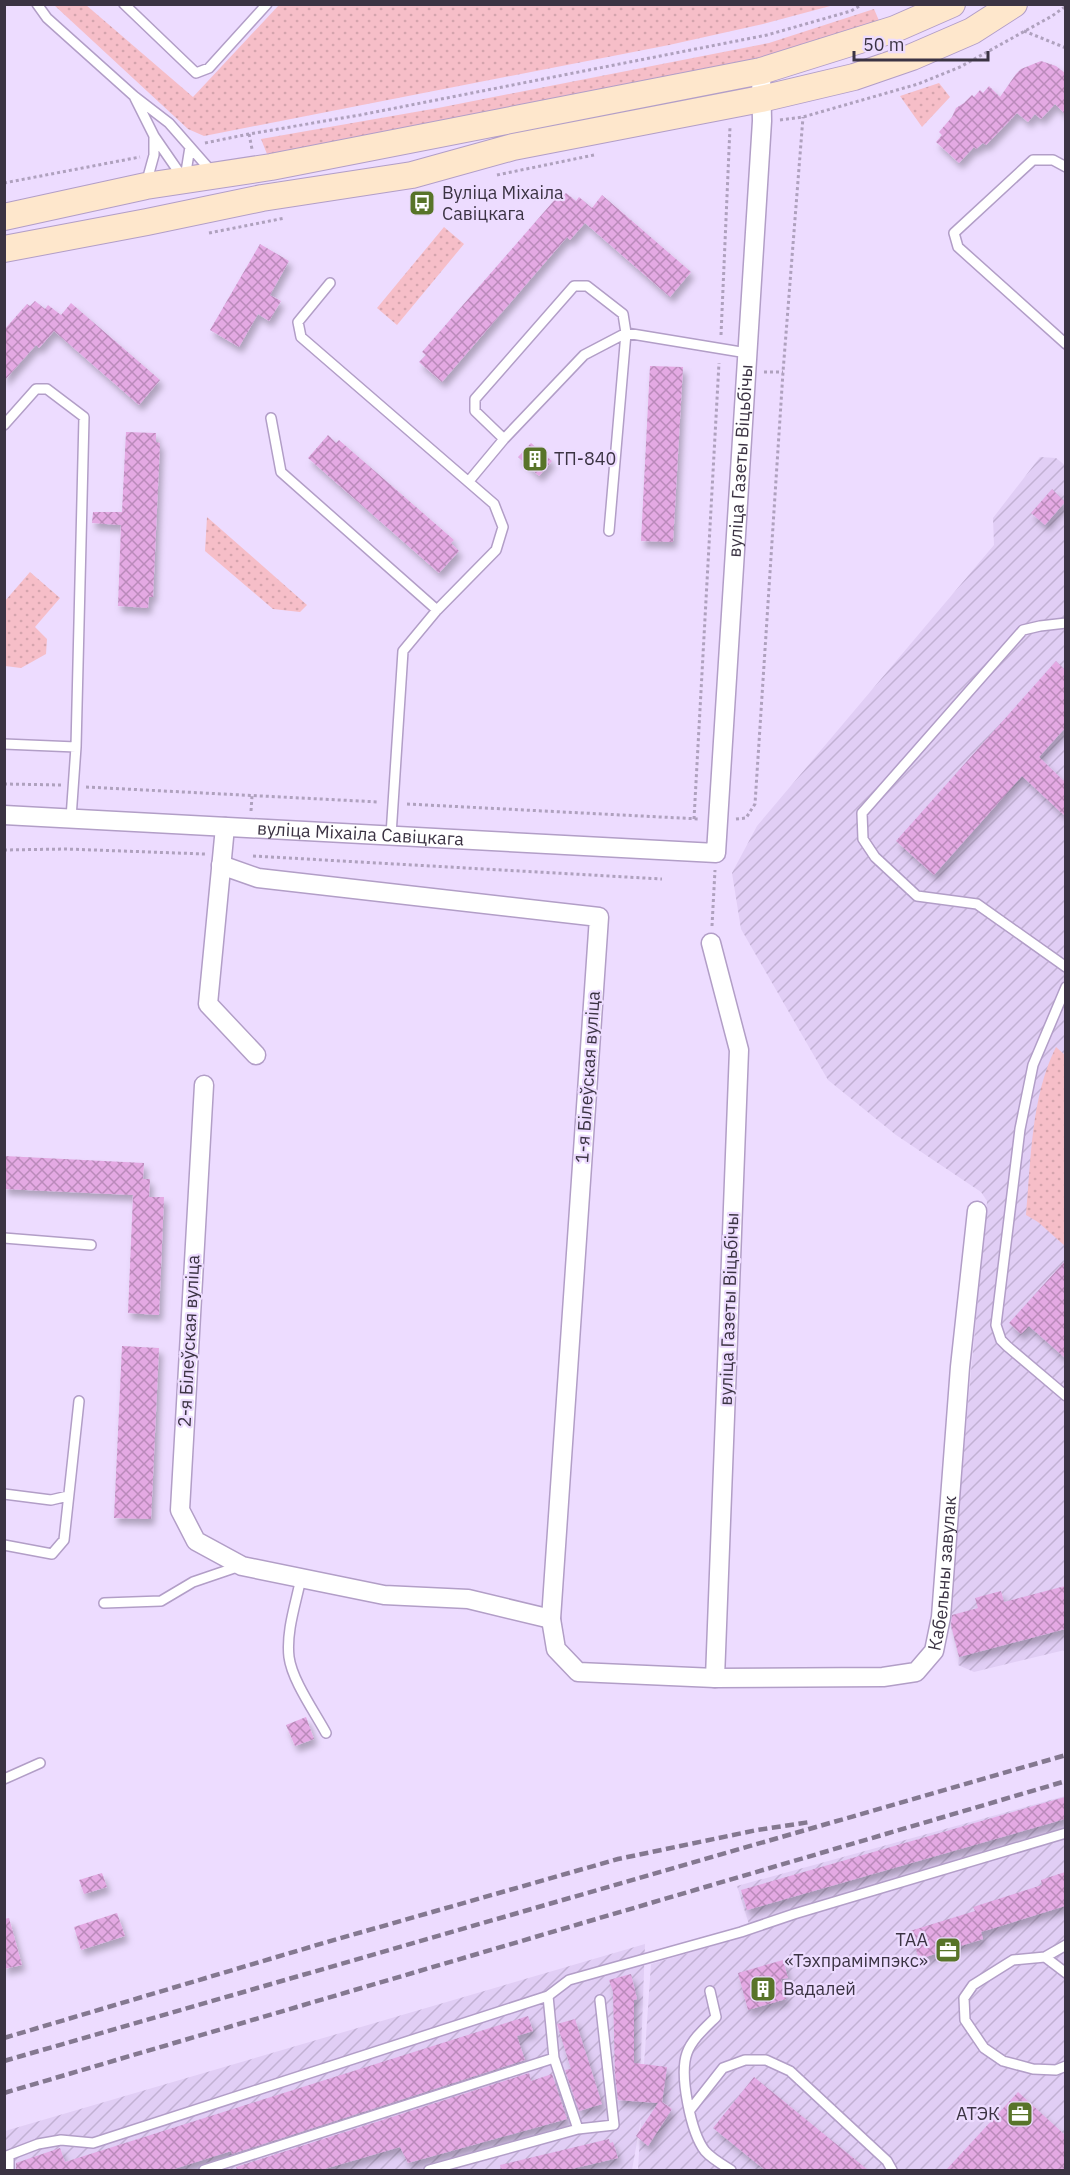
<svg xmlns="http://www.w3.org/2000/svg" width="1070" height="2175" font-family="'IBM Plex Sans',sans-serif">
<defs>
<pattern id="industrial-furrows" width="10" height="10" patternUnits="userSpaceOnUse" patternTransform="scale(1.5)"><rect width="10" height="10" fill="#e1cef5"/><path d="M-1 1l2-2M0 10L10 0M9 11l2-2" fill="none" stroke="#c2b1d3"/></pattern>
<pattern id="grass-dots" width="8" height="8" patternUnits="userSpaceOnUse" patternTransform="scale(1.5)"><rect width="8" height="8" fill="#f6bec8"/><path d="M2 2h.1M6 6h.1" fill="none" stroke="#d4a4ad" stroke-width="1.8" stroke-linecap="round"/></pattern>
<pattern id="building-cross-hatch" width="8" height="8" patternUnits="userSpaceOnUse" patternTransform="scale(1.5)"><rect width="8" height="8" fill="#e4a9e3"/><path d="M0 0l8 8M0 8l8-8" fill="none" stroke="#ba8aba"/></pattern>
<filter id="shadow"><feDropShadow dx="3.5" dy="6" stdDeviation="3" flood-color="#0004"/></filter>
</defs>
<rect width="100%" height="100%" fill="#eddcff"/>
<path fill="url(#industrial-furrows)" d="M1040,457l16,1 10,8 -1,1184 -91,22 -16,-7 1,-8 -11,-41 39,-415 -6,-9 -85,-57 -68,-55 -87,-151 -9,-56 25,-47 237,-281 -1,-27z
M1065,1796v374h-427l3,-51 -9,51h-627v-39l640,-187 -5,137 1,27 10,-144 101,-30 -15,-48z"/>
<path fill="url(#grass-dots)" d="M54,5h32l107,92 86,-92h555l-71,19 -94,21 -465,91 -16,-7z
M874,9l6,14 -107,37 -331,65 -175,29 -6,-15 177,-31 331,-65z
M939,83l11,14 -28,30 -22,-31z
M444,227l20,17 -67,81 -20,-17z
M207,517l100,88 -7,7 -27,-3 -68,-58z
M30,572l30,26 -25,29 12,12 -1,15 -25,14 -16,-2v-65z
M1056,1047l10,9 -1,190 -27,-24 -12,-7c5,-55 5,-118 30,-168z"/>
<path fill="url(#building-cross-hatch)" filter="url(#shadow)" d="M1041,61l15,5 9,7v41l-10,-10 -14,15 -6,-5 -7,8 -11,-9 -31,32 -3,-2 -7,6 -2,-2 -15,16 -23,-21 6,-7 -3,-3 13,-15 4,-9 8,-5 8,-8 2,2 6,-7 3,3 6,-7 11,11 16,-23 5,-5z
M566,193l10,8 3,-4 13,11 10,-13 89,77 -21,25 -85,-74 -15,17 -3,-3 -125,145 -23,-20 7,-7 -4,-3 136,-156 3,2z
M260,244l29,17 -19,34 11,6 -12,20 -11,-7 -19,33 -29,-17z
M35,301l10,8 3,-4 13,10 10,-12 89,77 -21,25 -85,-74 -15,17 -3,-3 -32,36v-51l23,-26 3,2z
M650,366l33,1 -10,175 -32,-1z
M126,432l30,1v9l4,1 -7,154h-4l-1,11 -30,-2 3,-81 -29,-2 1,-11h29z
M328,435l8,8 3,-3 115,100 -3,3 8,8 -20,22 -131,-115z
M531,443l21,18 -13,15 -21,-19z
M1052,489l13,13 -20,23 -14,-12z
M1056,661l9,9v58l-26,29 26,25v34l-43,-40 -88,99 -38,-34z
M4,1156l140,7 -1,16h7l-1,18h15l-5,118 -31,-2 5,-118 -129,-6z
M1065,1261v97l-36,-32 -8,8 -12,-11z
M122,1346l37,2 -8,171 -37,-1z
M1065,1586v43l-106,28 -8,-32 1,-10 26,-7 -3,-10 26,-7 3,11z
M306,1717l8,22 -19,7 -9,-21z
M1065,1797v22l-318,91 -6,-20z
M1065,1872v34l-84,26 2,7 -64,20 -9,-28 65,-20 -2,-4 69,-22 -1,-5z
M102,1873l5,14 -23,7 -5,-14z
M117,1913l8,23 -44,14 -7,-23z
M9,1918l13,47 -18,4v-50z
M783,1960l5,18 -7,1 5,20 -38,11 -10,-37z
M631,1974l6,25 -3,1v63l33,4 -5,35 10,7 -24,37 -12,-10 22,-33 -40,-3 -3,-25 -2,-83 -4,-12z
M528,2016l5,15 -16,5 8,24 -293,94 -1,-3 -60,19h-155v-7l44,-15 5,14z
M575,2019l27,85 -23,7 -14,-41 6,-1 -14,-45z
M529,2073l2,8 21,-7 15,45 -159,44 -8,-16 -79,23h-84l-1,-3z
M754,2077l114,93h-103l-52,-42z
M1018,2092l47,43v35h-119z
M609,2139l1,4 3,-1 5,16 -51,12h-66l-1,-5z"/>
<g fill="none" stroke-linecap="round" stroke-linejoin="round">
<g stroke="#b29ec7" stroke-width="12">
<path id="lane" d="M37,4l10,14 87,78 35,27 43,49
M124,4l72,69 13,-5 58,-64
M135,98l19,38v19l-8,29
M154,136l29,42
M1066,167l-13,-7h-20l-79,73 4,14 108,97
M185,178l5,-31
M330,283l-32,39 3,15 193,167 9,23 -7,23 -59,60
M271,418l10,54 156,138 -34,41 -12,184
M4,425l32,-36h11l37,28 -8,330 -5,71
M504,439l-29,-28v-12l99,-113h13l36,28 3,19 -17,198
M469,481l35,-42 80,-84 42,-22 121,20
M1066,623l-26,3 -17,4 -161,183 1,26 12,18 42,39 60,8 89,63
M4,744l72,3
M1066,987l-33,78 -13,64 -24,196 5,15 6,6 59,50
M4,1238l87,7
M4,1494l47,6 17,-4
M4,1545l48,9 12,-14 15,-139
M301,1578c-5,25 -15,53 -12,79 3,23 25,54 37,76
M104,1603l57,-2 32,-19 47,-16
M4,1779l36,-16
M1045,1957l21,-12
M1066,1973l-21,-16 -32,3 -40,25 -9,13 1,22 19,28 19,13 30,8 23,1 10,-4
M710,1991l6,26c-10,10 -24,22 -29,36 -8,22 4,80 18,98 7,8 18,14 26,19
M690,2110l33,-42 22,-8h21l24,11 97,90 5,9
M578,2129l36,-4 -14,-125
M4,2157l34,-13 23,-4 32,3 455,-147
M9,2157v13
M204,2170l350,-112 -6,-62 21,-16 172,-48 53,-18 272,-81
M429,2170l149,-41 -24,-71"/>
</g>
<g stroke="#b29ec7" stroke-width="21">
<g id="street">
<path id="s1" d="M4,815l712,38 46,-732 -1,-50"/>
<path d="M225,827l-17,177 48,51"/>
<path id="s2" d="M221,865l37,13 341,39 -48,702 5,30 22,23 137,6 168,-1 33,-5 18,-21 7,-34 19,-250 17,-156"/>
<path d="M711,943l28,107 -24,628"/>
<path d="M204,1085l-24,425 16,31 46,25 142,29 84,4 83,20"/>
</g>
</g>
<g stroke="#b29ec7" stroke-width="28">
<path id="secondary" d="M4,217l142,-31 125,-19 490,-96 134,-42 57,-25
M4,249l143,-27 115,-24 150,-23 101,-28 248,-48 93,-22 58,-20 60,-26 42,-27"/>
</g>
<path stroke="#afa1be" stroke-width="3" stroke-dasharray="3 3" stroke-linecap="butt" d="M1024,31l42,17
M780,120l23,-3 115,-33 42,-17 92,-51 14,-10
M249,134l3,15
M205,143l44,-9 111,-19 407,-80 84,-24 12,-7
M497,175l97,-20
M4,183l136,-26
M209,233l76,-15
M721,335l9,-208
M764,372h19
M4,784l58,1
M86,787l293,15
M407,804l293,15
M251,811l1,-15
M694,819l25,-456
M736,819l10,-1 9,-14 28,-432 20,-255
M4,850l62,-1 139,5
M253,856l409,23
M712,926l3,-56"/>
<use href="#lane" stroke="#fff" stroke-width="9"/>
<use href="#street" stroke="#fff" stroke-width="18"/>
<use href="#secondary" stroke="#fee7cc" stroke-width="26"/>
<path stroke="#847890" stroke-width="4.5" stroke-dasharray="9 4.5" stroke-linecap="butt" d="M4,2038l323,-96 291,-83 139,-29 53,-8
M4,2061l1062,-306
M4,2093l1062,-312"/>
</g>
<defs>
<g id="bus-square" transform="scale(1.35)"><rect x="-9" y="-9" width="18" height="18" rx="4" fill="#587429" stroke="#eddcff"/><path d="M-5-6H5V4H4V6H2V4H-2V6H-4V4H-5ZM-3.5-4V0h7V-4ZM-3.5 1.2v1.5H-2V1.2ZM2 1.2v1.5H3.5V1.2Z" fill="#fff"/></g>
<g id="building-square" transform="scale(1.35)"><rect x="-9" y="-9" width="18" height="18" rx="4" fill="#587429" stroke="#eddcff"/><path d="M-4-6H4V6H1V3H-1V6H-4ZM-2.5-4.3h1.7v1.8h-1.7ZM.8-4.3h1.7v1.8H.8ZM-2.5-1h1.7V.8h-1.7ZM.8-1h1.7V.8H.8Z" fill="#fff"/></g>
<g id="office-square" transform="scale(1.35)"><rect x="-9" y="-9" width="18" height="18" rx="4" fill="#587429" stroke="#eddcff"/><path d="M-6-3h4V-5.5h4V-3h4V5H-6ZM-1-4.5V-3h2v-1.5ZM-6 0V1H6V0Z" fill="#fff"/></g>
</defs>
<g fill-rule="evenodd">
<use href="#bus-square" x="422" y="203"/>
<use href="#building-square" x="535" y="459"/>
<use href="#office-square" x="948" y="1950"/>
<use href="#building-square" x="763" y="1989"/>
<use href="#office-square" x="1020" y="2114"/>
</g>
<g text-anchor="middle" stroke-width="4.5" stroke-linejoin="round" paint-order="stroke">
<g font-size="18" fill="#3b3343" stroke="#eddcff" text-anchor="start">
<text x="442" y="199">Вуліца Міхаіла<tspan x="442" dy="21">Савіцкага</tspan></text>
<text x="554" y="465">ТП-840</text>
<text x="928" y="1946" text-anchor="end">ТАА<tspan x="928" dy="21">«Тэхпрамімпэкс»</tspan></text>
<text x="783" y="1995">Вадалей</text>
<text x="1000" y="2120" text-anchor="end">АТЭК</text>
</g>
<g font-size="18" fill="#3b3343" stroke="#eddcff">
<text dy="6" stroke="none"><textPath href="#s1" startOffset="1106">вуліца Газеты Віцьбічы</textPath></text>
<text dy="6" stroke="none"><textPath href="#s1" startOffset="357">вуліца Міхаіла Савіцкага</textPath></text>
<text transform="translate(588 1077) rotate(-86)" y="6">1-я Білеўская вуліца</text>
<text transform="translate(729 1309) rotate(-88)" y="6">вуліца Газеты Віцьбічы</text>
<text transform="translate(189 1341) rotate(-87)" y="6">2-я Білеўская вуліца</text>
<text dy="6" stroke="none"><textPath href="#s2" startOffset="1593">Кабельны завулак</textPath></text>
</g>
</g>
<rect width="1070" height="2175" fill="none" stroke="#3b3343" stroke-width="12"/>
<path d="M854 51v9h134v-9" fill="none" stroke="#3b3343" stroke-width="3"/>
<text x="863" y="51" font-size="18" fill="#3b3343" stroke="#eddcff" stroke-width="4.5" paint-order="stroke">50 m</text>
</svg>
